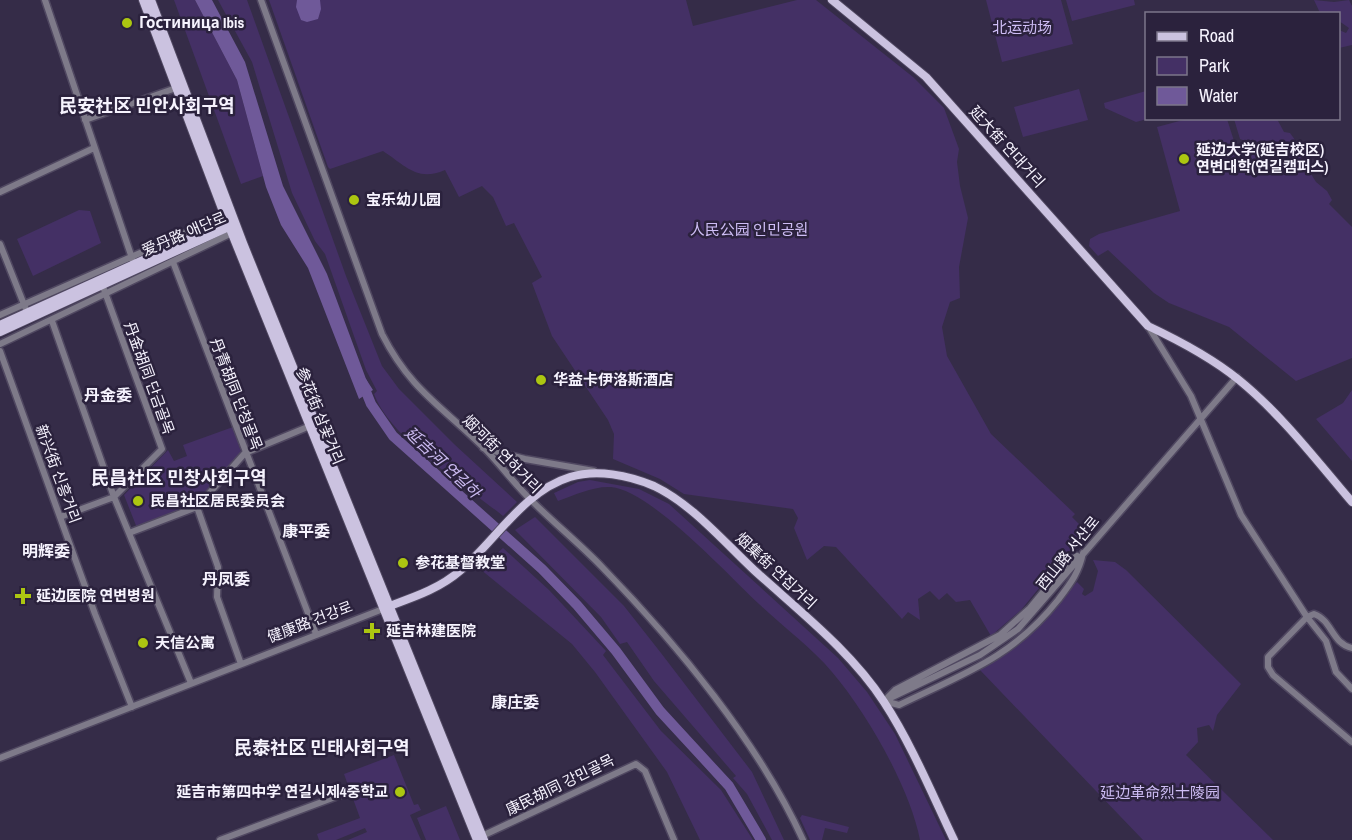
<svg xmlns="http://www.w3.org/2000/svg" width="1352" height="840" font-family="'Archivo Narrow','Noto Sans SC','Noto Sans KR',sans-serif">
<rect width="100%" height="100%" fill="#352c48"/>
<path fill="#443065" d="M174,0h21l42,80 26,96 -22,8z
M218,0h29l99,276 36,90 17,23 55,55 63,58 -14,14c-37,-30 -113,-78 -129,-122l3,-3 -11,-21 -41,-116 -10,-13 -23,-48 -40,-131z
M269,0h417l7,26 104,-26h19l97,77 31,31 15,41 -2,13 3,24 8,32 -9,49 1,31 -10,4 -8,25 5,29 44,78 84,80 -3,3 14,14 -65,79 -30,26 -21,-36 -14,2 -9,-9 -8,7 -9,-9 -12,8 2,21 -12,-8 -6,7 -66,-72 -12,-1 -17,14 -13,-32 4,-10 -5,-9 -109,-15 -24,-15 -47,-20 1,-25 -6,-14 -56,-84 -20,-53 10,-6 -28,-54 -8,3 -13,-29 -11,-11 -23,11 -14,-27c-28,12 -39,-4 -62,-19l-53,18 -2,-2z
M986,0h75l12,44 -71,18z
M1066,0h68l1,5 -63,16z
M1314,0l20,2 15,-2 3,6v39l-13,3v-18l7,3 3,-5 -10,-7 -1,-7 -18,-1z
M1079,89l9,31 -65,17 -9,-30z
M1146,91l1,28 -11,3 -31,-14 -1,-5z
M1187,119h40l7,22 -4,10 9,8 9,-2 3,-8 -3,-7 -8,-3 -6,-20h43l7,13 6,1 8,11 -12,2 -2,8 8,2 4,-6 20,32 11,9 5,9 -3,4 23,23v131l-56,23 -67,-54 -60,-24 -15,-10 -46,-43 -10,6 -9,-10 1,-7 9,-5 81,-23 -23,-84z
M79,210l11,1 11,32 -68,33 -16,-37z
M1352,390v71l-36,-42 27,-16z
M233,427l8,25 -50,55 -54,21 -13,-33 44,-45 6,11 13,-5 -4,-11z
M590,480l49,9 30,15 169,154 29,34 28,42 51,106h-26c-10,-52 -53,-127 -88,-168 -21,-25 -49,-45 -73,-68 -30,-28 -109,-114 -148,-117 -18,-1 -36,8 -53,14l-4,-8 24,-11z
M535,517l89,89 37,47 91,119 32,68h-12l-25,-46 -14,-16 3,-2 -82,-95 -27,-39 -7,2 -19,-27 -86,-87z
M503,548l46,42 57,61 -3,4 58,76 60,59 32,50h-53l-33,-68 -72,-100 -23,-28 -92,-75z
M1093,560l22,2 11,8 115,114 -24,31 -4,16 -4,-6 -12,3 1,14 -12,13 87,85h-130l-163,-170 37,-24 60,-64 7,7 -2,5 3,2 8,-5 5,-20z
M394,755l20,50 4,-1 3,6 -11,5 11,25h-73l19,-8 -2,-4 -29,12h-17l-2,-6 43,-16 -16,-44z
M446,806l14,34h-34l-9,-22z
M802,815l47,12 -2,6 -22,-5 -3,12h-12l-10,-22z"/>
<path fill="#6f5999" d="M195,0h17l33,62 38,124 44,88 39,105 7,11 -14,9 -51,-131 -27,-43 -15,-38 -29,-107z
M297,0h23l1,9 -3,10 -11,3 -6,-2 -5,-13z"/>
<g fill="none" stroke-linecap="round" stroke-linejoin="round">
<path stroke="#6f5999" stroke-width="10" d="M362,382l9,22 22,32 149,133 35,36 39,46 44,60 69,75 32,54"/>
<g stroke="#504861" stroke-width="9">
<path id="minor" d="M45,0l89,264
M261,0l121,334c29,57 60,72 102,114 17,17 31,37 49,54 22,22 47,42 69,65 74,76 157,176 201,273
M85,120l91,-32
M0,192l94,-44
M0,244l27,68
M173,262l143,372
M0,315l226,-100
M52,321l62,176 77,186
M1148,326l43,70 50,119 66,102 19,24 10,31 16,17
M0,344l234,-112
M0,351l95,263 37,93
M483,448l42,11 69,12
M197,507l21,60 -1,30 24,67
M60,517l54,-20 48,-48 -60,-165
M129,533l68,-26 48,-54 65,-27
M1352,648c-20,-4 -20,-28 -38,-34l-7,3 -39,40v10l5,8 79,67
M888,697l7,-7 105,-55 30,-27 37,-45 10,-7
M884,701l96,-46 38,-26 219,-252
M884,701l15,4c64,-31 113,-47 159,-105 12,-16 21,-27 25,-47
M0,758l383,-149
M482,836l154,-72 9,7 29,69
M220,840l126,-47"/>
</g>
<g stroke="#504861" stroke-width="10">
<path id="major" d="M143,0l81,214 253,626
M151,0l92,243 241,597
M832,0l94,77 222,249c32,15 64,32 91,54 43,35 77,80 113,122
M0,325l231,-105
M0,332l233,-107
M384,608c27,-10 54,-18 77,-38 34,-29 63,-79 109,-93 27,-8 58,-2 84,9 38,18 70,56 100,84 45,41 97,81 130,132 28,43 48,92 70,138"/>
</g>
<use href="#minor" stroke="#7e7a89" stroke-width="6"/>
<use href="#major" stroke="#cbc2e0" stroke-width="8"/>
</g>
<g fill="#acc611" stroke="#2b223d" stroke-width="2">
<circle cx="127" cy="23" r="6"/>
<circle cx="1184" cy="159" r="6"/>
<circle cx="354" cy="200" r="6"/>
<circle cx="541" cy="380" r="6"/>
<circle cx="138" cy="501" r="6"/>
<circle cx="403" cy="563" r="6"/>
<path d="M20 587h6v6h6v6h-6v6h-6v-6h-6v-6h6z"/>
<path d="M369 622h6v6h6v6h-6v6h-6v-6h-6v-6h6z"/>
<circle cx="143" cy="643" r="6"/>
<circle cx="400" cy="792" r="6"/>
</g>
<g text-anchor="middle" stroke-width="5" stroke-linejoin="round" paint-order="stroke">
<g font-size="15" font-weight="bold" fill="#f6f3fe" stroke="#2b223d" text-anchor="start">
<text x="139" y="28">Гостиница Ibis</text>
<text x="1196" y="155">延边大学(延吉校区)<tspan x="1196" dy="17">연변대학(연길캠퍼스)</tspan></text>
<text x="366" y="205">宝乐幼儿园</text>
<text x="553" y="385">华益卡伊洛斯酒店</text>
<text x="150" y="506">民昌社区居民委员会</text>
<text x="415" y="568">参花基督教堂</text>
<text x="36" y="601">延边医院 연변병원</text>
<text x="386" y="636">延吉林建医院</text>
<text x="155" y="648">天信公寓</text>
<text x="388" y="797" text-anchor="end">延吉市第四中学 연길시제4중학교</text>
</g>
<g font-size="15" fill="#cebdf5" stroke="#2b223d">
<text x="1022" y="33">北运动场</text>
<text x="749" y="235">人民公园 인민공원</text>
<text x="1160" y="798">延边革命烈士陵园</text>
</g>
<g font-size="15" fill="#f6f3fe" stroke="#2b223d">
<text transform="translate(1007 147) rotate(48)" y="5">延大街 연대거리</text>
<text transform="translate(184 234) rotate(-23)" y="5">爱丹路 애단로</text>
<text transform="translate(149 378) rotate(70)" y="5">丹金胡同 단금골목</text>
<text transform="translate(236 394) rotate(69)" y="5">丹青胡同 단청골목</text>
<text transform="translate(320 416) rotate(68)" y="5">参花街 삼꽃거리</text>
<text transform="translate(502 454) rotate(45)" y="5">烟河街 연하거리</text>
<text transform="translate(58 474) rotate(70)" y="5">新兴街 신흥거리</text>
<text transform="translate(1068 553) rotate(-51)" y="5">西山路 서산로</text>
<text transform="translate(776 571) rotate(43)" y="5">烟集街 연집거리</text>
<text transform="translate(310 622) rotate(-21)" y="5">健康路 건강로</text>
<text transform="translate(560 785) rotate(-26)" y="5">康民胡同 강민골목</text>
</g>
<g font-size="16" font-weight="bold" fill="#f6f3fe" stroke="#2b223d">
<text x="108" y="401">丹金委</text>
<text x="306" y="537">康平委</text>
<text x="46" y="557">明辉委</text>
<text x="226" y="585">丹凤委</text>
<text x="515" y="708">康庄委</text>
</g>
<g font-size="16" font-style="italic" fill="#cbbaf1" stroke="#2b223d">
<text transform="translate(443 462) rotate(43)" y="6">延吉河 연길하</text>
</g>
<g font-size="18" font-weight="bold" fill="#f6f3fe" stroke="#2b223d">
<text x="147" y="112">民安社区 민안사회구역</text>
<text x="179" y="484">民昌社区 민창사회구역</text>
<text x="322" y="754">民泰社区 민태사회구역</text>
</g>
</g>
<rect x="1145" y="12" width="195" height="108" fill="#2b223d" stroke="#7c768a" stroke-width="1.5"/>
<rect x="1157" y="32" width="30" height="9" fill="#cbc2e0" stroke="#7c768a" stroke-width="1.5"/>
<text x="1199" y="42" font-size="18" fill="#f6f3fe">Road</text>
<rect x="1157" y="57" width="30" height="18" fill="#443065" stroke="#7c768a" stroke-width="1.5"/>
<text x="1199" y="72" font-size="18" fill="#f6f3fe">Park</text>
<rect x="1157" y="87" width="30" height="18" fill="#6f5999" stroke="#7c768a" stroke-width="1.5"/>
<text x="1199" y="102" font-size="18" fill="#f6f3fe">Water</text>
</svg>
